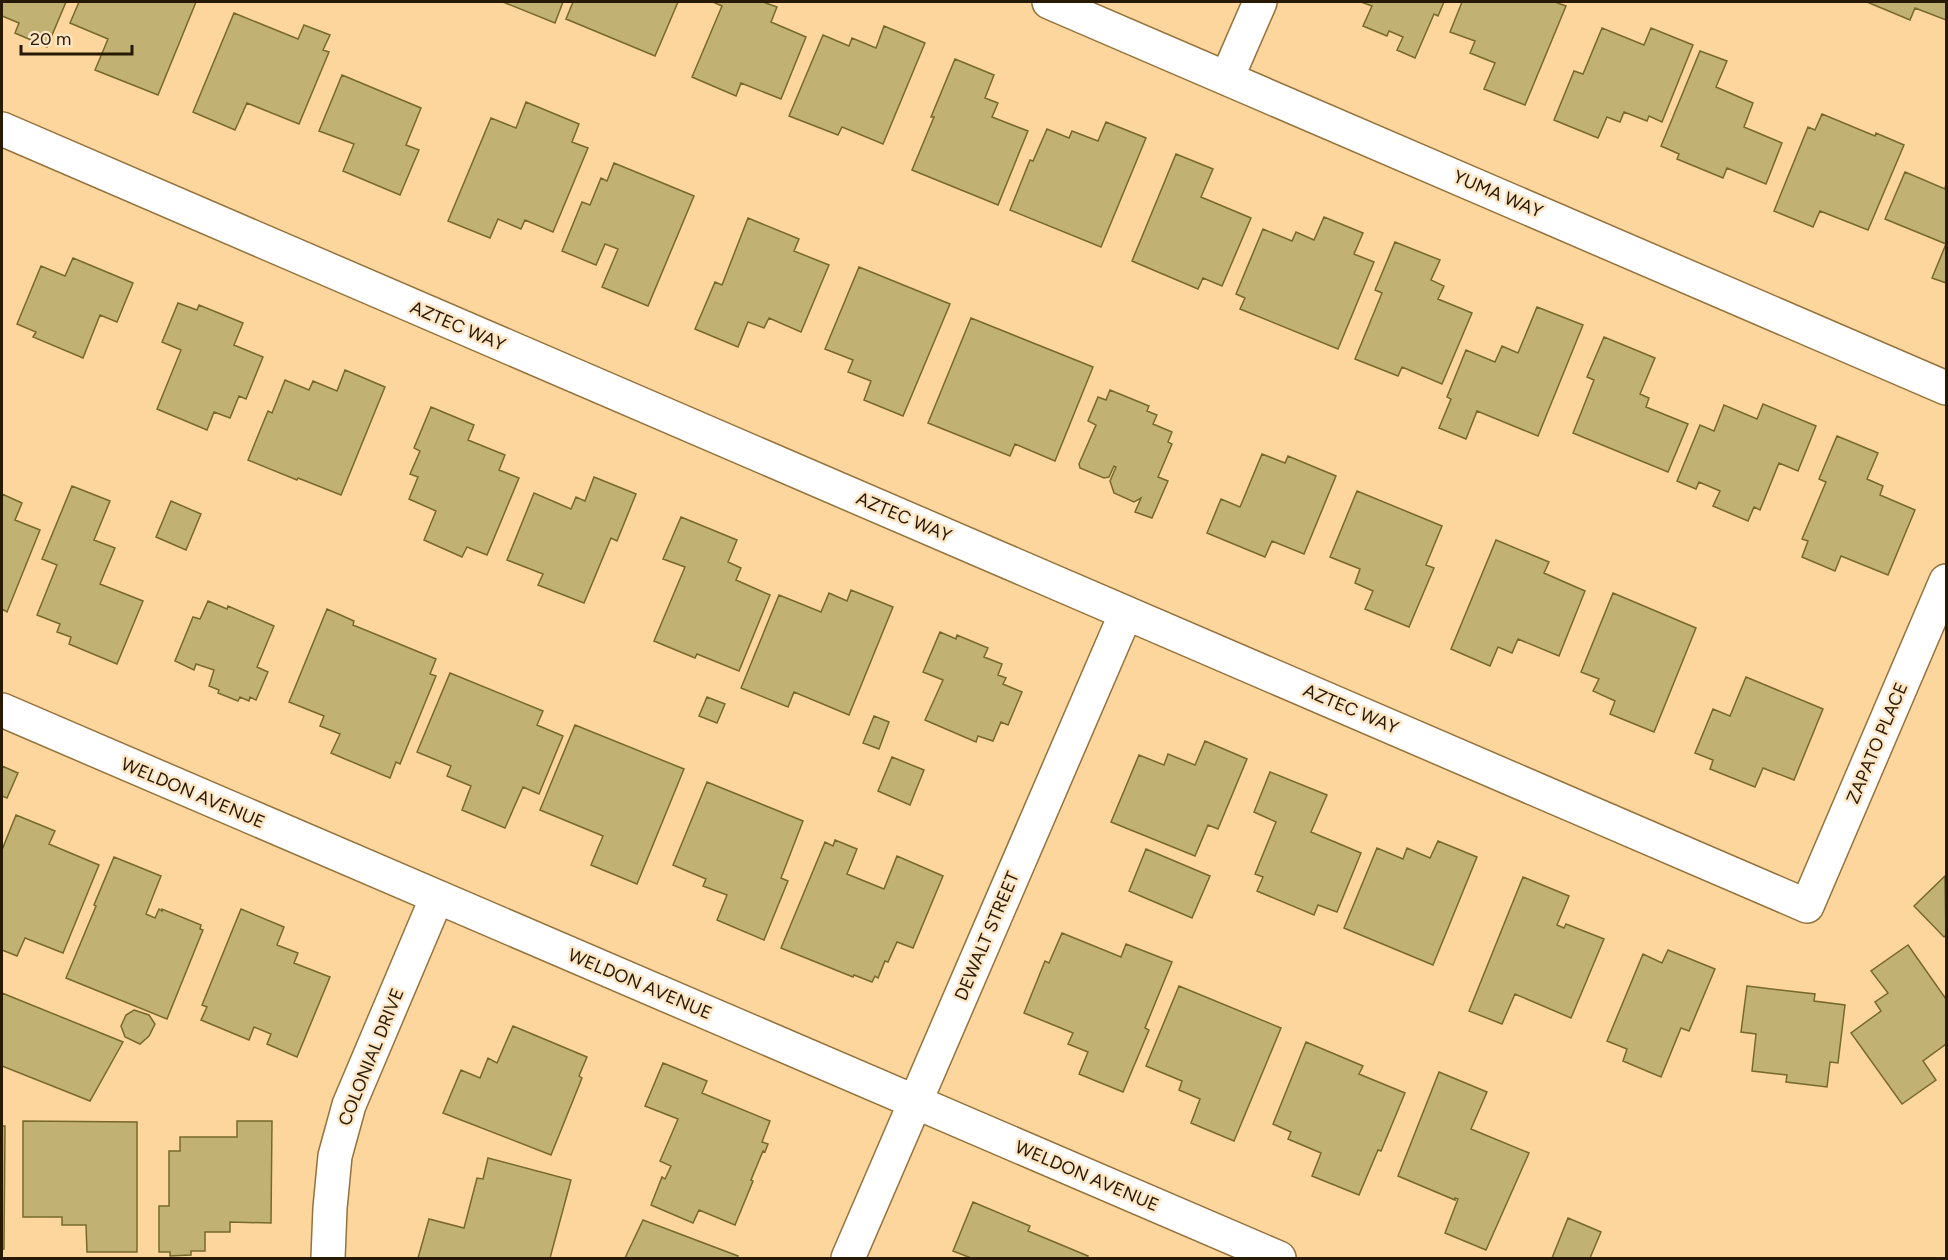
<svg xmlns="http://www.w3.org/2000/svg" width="1948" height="1260" font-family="Figtree,sans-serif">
<rect width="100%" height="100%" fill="#fdd69e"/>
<path fill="#c1b273" stroke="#77692a" stroke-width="1.5" d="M2,2h64l-19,45 -32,-14 4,-10 -17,-7z
M79,2h117l-38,93 -63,-25 13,-31 -38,-16z
M503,2h60l-8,21z
M573,2h105l-23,54 -89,-37z
M716,2h47l14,5 -6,15 35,15 -25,62 -40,-16 -5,13 -44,-19 30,-71 -7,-3z
M1361,2h83l-6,14 -4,-2 -19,44 -18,-8 6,-13 -14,-6 -2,5 -24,-10 9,-20z
M1462,2h93l11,4 -41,99 -41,-16 11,-26 -25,-10 5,-12 -25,-9z
M1867,2h79v18l-31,-12 -5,12z
M234,13l64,26 6,-14 26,10 -7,15 6,2 -30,72 -52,-21 -12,27 -42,-18z
M884,26l41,17 -42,101 -41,-17 -4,8 -49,-19 34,-81 26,11 3,-8 24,10z
M1602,28l42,17 7,-17 42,17 -31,77 -13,-6 -2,5 -23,-9 -4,10 -13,-5 -9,21 -44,-18 20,-49 9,3z
M1700,51l27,10 -11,26 37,16 -9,24 38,16 -16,41 -39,-16 -4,10 -46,-19 2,-5 -18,-8z
M955,59l39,16 -9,23 13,5 -6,14 36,14 -30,74 -86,-35 22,-53h-3z
M342,75l79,33 -15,37 13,5 -19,45 -57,-24 11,-27 -35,-13z
M526,102l53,22 -7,18 16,6 -35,84 -28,-12 -4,9 -23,-10 -8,19 -42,-17 43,-103 25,10z
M1822,114l53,22 1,-3 28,12 -36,85 -48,-19 -7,16 -39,-16 34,-84 7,3z
M1106,122l40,16 -45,109 -91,-37 20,-50 3,1 14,-32 22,9 3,-7 26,10z
M1176,154l37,15 -12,28 50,21 -29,68 -19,-8 -5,11 -66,-28z
M614,163l80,33 -46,110 -46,-19 16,-38 -13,-5 -9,21 -34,-14 20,-49 8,3 11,-27 6,3z
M1905,172l40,17 1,-5v99l-14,-5 14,-34 -61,-25z
M1324,217l39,16 -9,21 20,8 -36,87 -98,-40 5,-11 -9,-4 27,-65 29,12 4,-9 18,8z
M748,218l51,21 -5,12 35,14 -28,67 -32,-14 -5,10 -16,-6 -10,25 -43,-18 20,-47 7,3z
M1395,242l45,18 -9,20 13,6 -6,13 34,14 -30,71 -40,-17 -4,9 -43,-17 27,-66 -7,-3z
M73,258l60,25 -16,39 -17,-7 -17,43 -50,-21 3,-5 -19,-8 24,-58 24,10z
M859,267l91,37 -47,112 -39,-16 7,-19 -23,-9 5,-12 -28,-11z
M178,303l19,7 2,-5 44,18 -9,22 29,12 -17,42 -7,-3 -9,22 -16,-6 -7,18 -50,-21 24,-59 -19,-8z
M1537,307l46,18 -45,111 -61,-25 -11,28 -27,-11 12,-29 -4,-2 19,-47 29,12 7,-16 16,7z
M971,318l122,49 -38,94 -40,-17 -5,12 -82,-33z
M1604,337l51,21 -15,36 9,4 -3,9 42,17 -20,48 -95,-39 21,-53 -7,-3z
M345,370l40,17 -44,108 -43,-17 -1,2 -49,-20 20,-49 4,2 13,-33 24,10 4,-9 24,10z
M1110,390l39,16 -2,5 10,4 -4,9 19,8 -4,10 4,2 -14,33 10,4 -16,37 -17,-6 6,-14 -7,4 -20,-9 -4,-12 6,-14 -2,-1 -5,11 -5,1 -24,-10 -1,-4 17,-39 -8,-4 10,-24 8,3z
M1763,404l53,22 -18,45 -19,-8 -19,47 -6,-3 -6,14 -35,-15 7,-15 -21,-9 -3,7 -19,-8 23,-56 14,6 10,-26 33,14z
M431,407l43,18 -6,15 37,15 -6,15 20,8 -32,77 -20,-8 -5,10 -38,-17 12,-29 -27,-12 9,-22 -8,-3 10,-23 -6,-3z
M1837,436l41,17 -11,26 16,7 -3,9 35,15 -27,65 -47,-19 -6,15 -33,-14 6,-16 -6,-2 24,-57 -7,-3z
M1262,454l23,9 3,-7 48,20 -32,78 -32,-13 -7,16 -58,-24 14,-34 19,8z
M594,477l42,17 -19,47 -6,-3 -27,65 -46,-18 5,-11 -36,-14 27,-67 37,16 5,-12 9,4z
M72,486l38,15 -16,39 21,8 -15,36 43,17 -26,63 -48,-20 2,-7 -14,-5 3,-8 -23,-9 20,-50 -15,-6z
M1357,491l85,35 -16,39 8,3 -25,59 -44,-18 8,-18 -18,-8 5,-14 -30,-12z
M2,494l20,9 -7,17 25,10 -33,82 -5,-3z
M171,501l30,13 -15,36 -30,-13z
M681,517l56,23 -9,22 13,6 -5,12 34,15 -31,76 -42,-17 -2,4 -41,-17 31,-74 -22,-8z
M1496,540l53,22 -5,11 41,18 -26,65 -41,-17 -6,14 -14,-6 -8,19 -39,-17z
M851,590l42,17 -44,108 -55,-23 -6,15 -47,-19 38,-93 42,17 8,-19 18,8z
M1613,593l83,35 -42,104 -44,-18 5,-13 -22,-10 6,-12 -18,-7z
M208,601l19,8 1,-3 46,20 -17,41 11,5 -12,28 -6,-3 -1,4 -9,-4 -2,4 -20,-8 1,-3 -10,-4 5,-16 -18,-6 -2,6 -19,-9 18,-44 7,2z
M327,609l27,12 -1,4 83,34 -6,15 6,2 -36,88 -4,-2 -6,16 -59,-25 9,-19 -20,-8 4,-10 -35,-14z
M940,632l16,7 1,-4 31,13 -4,9 18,7 -4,11 8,3 -3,6 19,8 -14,33 -7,-3 -8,19 -15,-5 -2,6 -51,-22 18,-40 -20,-8z
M450,673l93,38 -6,14 26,11 -24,58 -16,-7 -18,41 -43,-18 9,-24 -24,-10 4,-10 -34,-14z
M1746,677l77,32 -29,71 -31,-12 -8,19 -45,-18 3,-9 -18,-7 18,-44 17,7z
M707,697l18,7 -8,19 -18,-7z
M874,716l15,6 -10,27 -16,-6z
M575,725l109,44 -47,115 -46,-19 12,-29 -63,-26z
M1205,741l42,18 -29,70 -10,-4 -13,31 -84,-34 28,-67 25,10 4,-11 27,11z
M892,757l32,13 -14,35 -32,-14z
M2,766l16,7 -11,25 -5,-2z
M1270,772l57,23 -16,37 50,21 -24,59 -19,-7 -4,10 -57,-24 6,-14 -8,-3 21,-52 -22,-10z
M707,782l96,39 -22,57 7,3 -24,59 -47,-20 10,-25 -24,-9 3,-7 -33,-14z
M16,815l39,16 -6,13 50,21 -36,88 -38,-15 -8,18 -15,-6v-100z
M835,840l22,9 -10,25 37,15 13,-33 46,20 -30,72 -16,-6 -9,20 -3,-1 -7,17 -3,-2 -3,6 -18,-7 -1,2 -72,-29 44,-106 8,4z
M1438,841l39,16 -44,108 -89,-37 33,-80 26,11 4,-11 23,10z
M1146,849l64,27 -18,42 -63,-27z
M114,857l47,19 -15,38 9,4 4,-9 3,2v-2l39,16 -1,4 3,1 -36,89 -101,-41 30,-72 -2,-1z
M1945,876l1,59 -2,2 -30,-31z
M1523,877l46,19 -12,29 7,3 2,-4 38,15 -33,79 -56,-24 -13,30 -33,-13z
M241,909l43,18 -7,18 21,8 -4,10 36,14 -33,80 -30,-13 4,-10 -17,-7 -5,13 -48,-20 6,-13 -5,-2z
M1062,933l59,24 5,-13 46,18 -27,66 4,2 -26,62 -44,-18 9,-22 -20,-8 5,-11 -49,-20 21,-52 4,2z
M1908,945l38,54v45l-23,17 13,19 -34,24 -51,-71 30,-22 -6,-9 13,-9 -17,-22z
M1668,950l47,19 -26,62 -8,-3 -20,49 -38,-16 4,-12 -20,-8 36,-87 19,9z
M1179,986l102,42 -47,113 -43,-18 9,-24 -21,-9 3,-9 -36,-15z
M1747,986l68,8 -1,7 31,4 -7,58 -8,-1 -3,25 -41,-5 1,-7 -35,-4 4,-37 -15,-2z
M2,993l121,49 -33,59 -88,-35z
M134,1010l15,5 6,9 -6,12 -9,8 -15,-7 -4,-11 5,-11z
M513,1026l74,31 -8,19 3,2 -31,77 -108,-42 18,-43 19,8 8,-20 9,5z
M1306,1042l57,24 -4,8 46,19 -24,58 -3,-1 -19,45 -47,-19 9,-23 -33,-14 3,-7 -18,-8z
M663,1063l44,18 -5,12 68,28 -8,21 6,2 -3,8 -2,-1 -12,29 2,1 -18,44 -36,-15 -6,13 -42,-18 11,-28 3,2 6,-13 -11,-5 18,-42 -33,-13z
M1439,1072l48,20 -16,37 58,24 -43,97 -41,-17 13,-34 -3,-1v2l-57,-24z
M23,1121l114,1v130h-50l-1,-27h-24v-8h-39z
M237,1121h35l-1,102 -41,-1v10h-25v19h-14v4l-21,1v-4h-11v-46h10v-55h11v-14h57z
M2,1126h3l-1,123h-2z
M488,1158l83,22 -21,78h-132l11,-39 35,9 13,-50 6,1z
M973,1202l57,24 -2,5 60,25 -1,2h-116l-18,-7z
M1568,1218l33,14 -11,26h-38z
M643,1220l95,36 -1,2h-112z"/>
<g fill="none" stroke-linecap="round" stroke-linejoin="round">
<g stroke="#95723c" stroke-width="36">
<path id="street" d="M1049,2l897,386
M1227,78l33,-76
M2,129l1805,777 139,-325
M2,710l1277,548
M328,1258l2,-50 5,-52 14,-51 88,-208
M848,1258l278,-645"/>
</g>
<use href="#street" stroke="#fff" stroke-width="33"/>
</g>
<g text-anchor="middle" stroke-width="5" stroke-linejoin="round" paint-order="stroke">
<g font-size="18" fill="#271903" stroke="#fee6c5">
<text transform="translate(1498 194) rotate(23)" y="6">YUMA WAY</text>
<text transform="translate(458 326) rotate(23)" y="6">AZTEC WAY</text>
<text transform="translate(904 517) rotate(23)" y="6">AZTEC WAY</text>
<text transform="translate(1351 709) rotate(23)" y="6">AZTEC WAY</text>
<text transform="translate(1877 743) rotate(-67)" y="6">ZAPATO PLACE</text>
<text transform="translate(193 793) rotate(23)" y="6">WELDON AVENUE</text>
<text transform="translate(987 936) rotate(-67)" y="6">DEWALT STREET</text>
<text transform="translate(640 984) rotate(23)" y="6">WELDON AVENUE</text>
<text transform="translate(371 1057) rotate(-68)" y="6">COLONIAL DRIVE</text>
<text transform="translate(1087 1176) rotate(23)" y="6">WELDON AVENUE</text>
</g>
</g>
<rect width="1948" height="1260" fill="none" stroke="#271903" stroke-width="6"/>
<path d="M21 45v9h111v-9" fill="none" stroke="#271903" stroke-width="3"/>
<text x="30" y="45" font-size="18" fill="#271903" stroke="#fee6c5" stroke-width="4.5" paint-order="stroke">20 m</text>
</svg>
